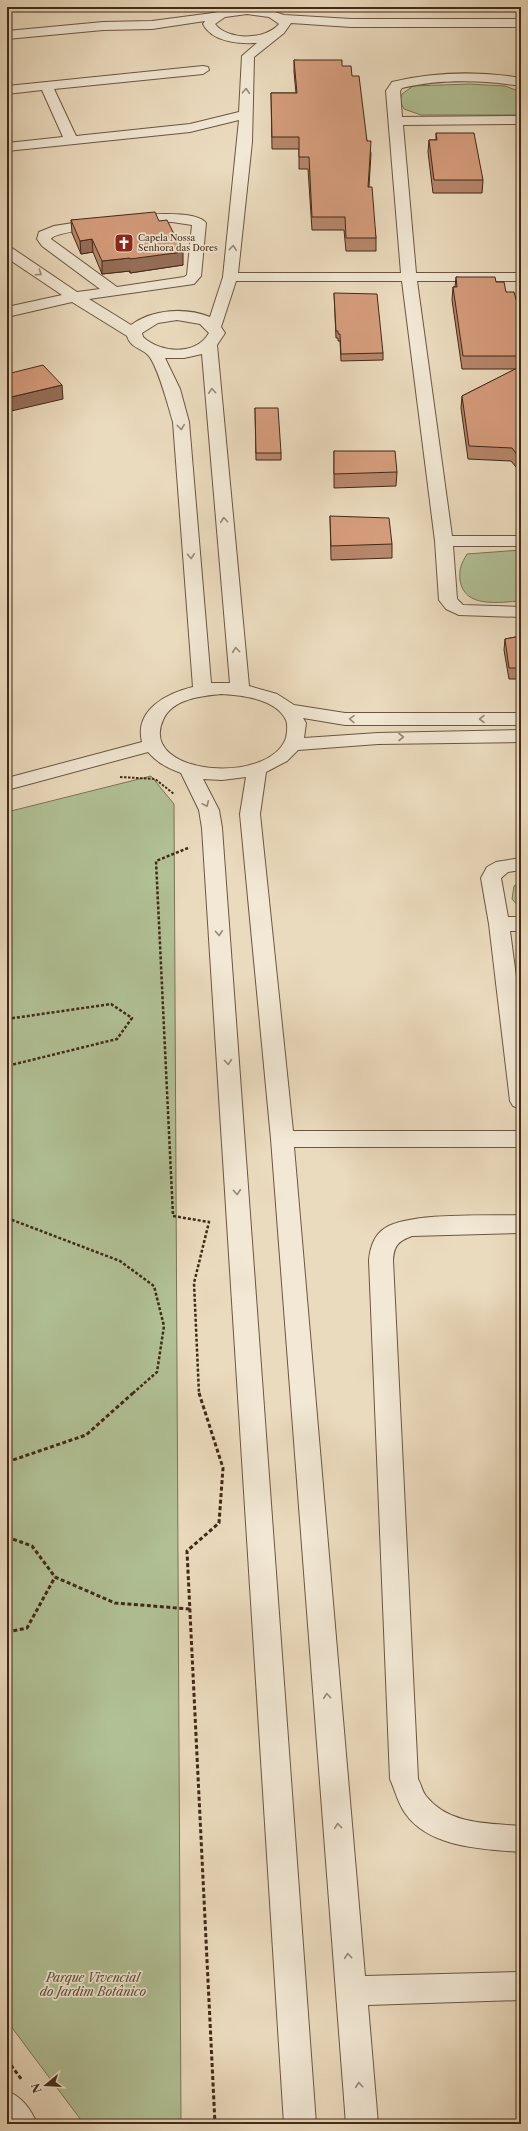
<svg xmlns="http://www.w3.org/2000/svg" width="528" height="2131" font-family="'Libre Caslon Text',serif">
<rect width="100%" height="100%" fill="#ebdbbe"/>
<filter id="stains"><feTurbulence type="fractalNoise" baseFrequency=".005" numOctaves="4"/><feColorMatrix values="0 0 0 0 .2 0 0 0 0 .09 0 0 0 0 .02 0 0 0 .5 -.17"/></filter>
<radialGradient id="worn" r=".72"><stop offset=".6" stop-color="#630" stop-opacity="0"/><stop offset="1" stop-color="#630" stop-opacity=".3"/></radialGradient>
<path fill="#b1c196" stroke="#797556" d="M469,84l36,2 16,6v23h-100l-17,-6 -4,-8 2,-7 11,-8z
M521,550v51c-21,1 -57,8 -61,-21 -1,-11 1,-16 7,-26z
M151,776l23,28 7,1320h-97l-77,-103v-1209z
M521,881v28l-9,-10 2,-13z"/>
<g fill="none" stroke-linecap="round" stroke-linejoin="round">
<g stroke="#6c5641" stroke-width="2">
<path id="minor" d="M238,7l25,1 21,7 67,4h170v8h-170l-60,-4 -7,10 -30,24 -2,85 -14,131h163l-15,-182 6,-9c42,-10 87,-11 129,-4v8c-38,-6 -82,-7 -119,2l-2,3 2,26 119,-1v8l-118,1 13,148h105v8h-104l35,255h69v10h-68l4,53 6,6 58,2v10l-62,-2 -13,-6 -7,-9 -4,-59 -33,-260h-166l-15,46 4,6 -8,12 32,341 28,8 17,11 51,8h176v12h-176l-42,-7 3,5 -2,15 74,-5 143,-3v12l-143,2 -80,6 -11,11 -21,11 -6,42 33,317h228v16h-227l71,829 156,-4v28l-153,5 10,119h-32l-75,-985 -31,-325 6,-37 -24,3 -19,-1 16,31 3,18 94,1296h-32l-82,-1296 -3,-18 -18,-37c-14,-5 -23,-10 -33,-21l-141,38v-12l135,-36c-8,-32 25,-49 51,-55l-20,-265c-4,-13 -16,-60 -26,-68 -7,-6 -17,-7 -20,-18l-55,-34 -65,15v-10l55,-12 -55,-37v-11l5,1 65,44 23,-3 -58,-43 -5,-7 2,-7 15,-6c25,-4 138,-23 152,-3l-5,53 -7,8 -105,15 42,26c21,-16 55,-18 79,-8l13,-40 16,-157 -49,12 -183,19v-8l56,-6 -21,-47 -35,4v-8l196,-20 5,1 1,3 -6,4 -149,15 22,47 114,-12 49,-12 3,-56 15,-13c-18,1 -45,-1 -54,-19l2,-3 -53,8 -49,1 -96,9v-8l96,-9 49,-1 61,-8zM247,14l22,3 10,7c-13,16 -51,17 -64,0l10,-7zM172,222l20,3 -5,50 -3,2 -67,10 -66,-48c5,-10 105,-16 121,-17zM177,320l23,4 9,9c-13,23 -49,20 -66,4l-1,-4 16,-10zM202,354l28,329h-19l-22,-261 -9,-33 -15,-31h19zM221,694c21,1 55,5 65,26 2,5 1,13 0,18 -17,48 -148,37 -123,-18 9,-21 38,-24 58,-26z
M521,858v12l-13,2 -7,6 7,39h13v14h-11l11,83v95l-8,-3 -3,-5 -21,-177 -8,-46 6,-11 9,-5z
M521,1215v18l-109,3c-14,5 -18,10 -19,24l25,519c3,5 4,12 8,17 23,29 62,27 95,30v26c-38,-3 -92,-4 -116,-39 -7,-10 -10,-23 -15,-34l-21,-519c1,-12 5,-25 16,-32 25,-16 103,-12 136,-13z
M7,2091c15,6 24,18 30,33h-30z"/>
</g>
<path stroke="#412917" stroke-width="2" stroke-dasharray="2.5 1.5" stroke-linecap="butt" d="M120,777l35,2 19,15"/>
<path stroke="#412917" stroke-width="2.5" stroke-dasharray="3 2" stroke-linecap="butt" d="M188,848l-32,13 17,355 36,6 -15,61 5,111
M7,1019l104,-15 21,14 -15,21 -110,27
M7,1218l113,43 34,25 10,40 -7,46 -25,22"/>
<path stroke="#412917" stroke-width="3" stroke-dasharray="4 2.5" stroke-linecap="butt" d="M199,1393l24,75 -4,55 -32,28 28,573
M7,1462l79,-27 47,-42
M7,1537l25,9 23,31 60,26 75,6
M7,1632l20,-4 28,-51
M7,2060l15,20"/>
<use href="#minor" fill="#f2e8d5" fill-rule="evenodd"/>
</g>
<path fill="#b8876c" stroke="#412917" d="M294,60l48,6 10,10 15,65 4,12 -2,34 7,51v13h-30l-2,-21h-32l-4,-61h-9v-20h-27l-1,-56h25l-2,-21z
M436,133l47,47 -1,13h-49l-5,-41 1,-12h7z
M71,220l88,1 24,44 -53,8v-2l-28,3 -9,-22 -12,2 -9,-21z
M456,277l40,5 21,21 4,11v159l-10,-12 -43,-2 -7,-51 1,-12 54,-27h-54l-10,-69 1,-13h2z
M334,293l49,60v7l-42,1 -1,-20h-2v-3h-2z
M255,408l26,45v7h-25z
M334,451l63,21 -1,14 -62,2z
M330,516l62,28v14l-61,2z
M521,636v43h-12l-5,-29 1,-11z"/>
<path fill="#966e58" stroke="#412917" d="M92,239l1,13 -12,2 -1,-13z
M183,252v13l-53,8v-2l-28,3v-13z
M62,385l1,14 -56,13v-14z"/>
<path fill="#d69d7d" stroke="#412917" d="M294,60h48v6h9l1,10h7l8,65h4l-3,46h4l4,51h-30l-1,-21h-33l-3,-60h-10v-20h-27l-1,-44h26z
M436,133h38l9,47h-49l-5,-40h8z
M155,212l4,9 8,-1 16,32 -53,7v-1l-28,3 -10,-22 -12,2 -9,-21z
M456,277h39l1,5h8l2,10h8l3,11h2l2,11v42h-58l-10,-69h4z
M334,293l43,1 6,59 -42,1 -1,-20h-2v-3h-2z
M43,365l19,20 -55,13v-24z
M521,366v94l-9,-12 -43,-2 -7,-50z
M255,408h23l3,45h-25z
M334,451h61l2,21 -63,2z
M330,516l59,2 3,26 -61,2z
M521,636v32h-12l-4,-29z"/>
<defs><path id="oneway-chevron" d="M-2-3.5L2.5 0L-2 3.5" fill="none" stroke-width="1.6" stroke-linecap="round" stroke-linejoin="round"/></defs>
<g stroke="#9a8876">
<use href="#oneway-chevron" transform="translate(246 91) rotate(-87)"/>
<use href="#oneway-chevron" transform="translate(233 248) rotate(-84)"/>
<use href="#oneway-chevron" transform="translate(39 273) rotate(34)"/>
<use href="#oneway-chevron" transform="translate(212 391) rotate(-94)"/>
<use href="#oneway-chevron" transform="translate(181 427) rotate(83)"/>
<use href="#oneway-chevron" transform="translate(224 520) rotate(-95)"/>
<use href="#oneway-chevron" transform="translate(191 556) rotate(86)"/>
<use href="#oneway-chevron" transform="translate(236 650) rotate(-95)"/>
<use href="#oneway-chevron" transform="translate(352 719) rotate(-179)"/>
<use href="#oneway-chevron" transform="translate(482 719) rotate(-180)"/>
<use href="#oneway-chevron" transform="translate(401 737)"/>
<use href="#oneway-chevron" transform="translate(206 804) rotate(66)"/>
<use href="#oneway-chevron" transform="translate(219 933) rotate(86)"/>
<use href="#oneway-chevron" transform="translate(228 1062) rotate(86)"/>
<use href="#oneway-chevron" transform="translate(237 1192) rotate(86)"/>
<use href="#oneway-chevron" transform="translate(327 1696) rotate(-95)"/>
<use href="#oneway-chevron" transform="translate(338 1826) rotate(-95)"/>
<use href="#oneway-chevron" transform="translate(348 1956) rotate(-95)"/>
<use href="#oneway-chevron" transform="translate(359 2085) rotate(-95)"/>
</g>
<defs>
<g id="church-square" transform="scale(1)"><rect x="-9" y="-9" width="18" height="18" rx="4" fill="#8f2418" stroke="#f2e8d5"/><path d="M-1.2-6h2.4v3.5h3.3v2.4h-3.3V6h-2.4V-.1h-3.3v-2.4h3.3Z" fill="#fff"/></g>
</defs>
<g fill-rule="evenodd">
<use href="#church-square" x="124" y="243"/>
</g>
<g text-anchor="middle" stroke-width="3.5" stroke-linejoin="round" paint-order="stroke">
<g font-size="9" fill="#412917" stroke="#f2e8d5" text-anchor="start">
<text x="138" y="241">Capela Nossa<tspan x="138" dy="10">Senhora das Dores</tspan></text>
</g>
<g font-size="12" font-style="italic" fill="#5d4f37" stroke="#f2e8d5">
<text x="93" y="1982">Parque Vivencial<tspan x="93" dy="14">do Jardim Botânico</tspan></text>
</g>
</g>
<rect width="528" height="2131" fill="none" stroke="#ebdbbe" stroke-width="24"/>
<rect x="8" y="8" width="512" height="2115" fill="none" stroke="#412917" stroke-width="2"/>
<rect x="12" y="12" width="504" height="2107" fill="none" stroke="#412917"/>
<g transform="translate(46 2085) rotate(252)" stroke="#f2e8d5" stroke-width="3" paint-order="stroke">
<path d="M0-3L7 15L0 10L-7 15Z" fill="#412917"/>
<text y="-6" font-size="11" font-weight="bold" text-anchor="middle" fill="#412917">N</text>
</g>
<rect width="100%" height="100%" filter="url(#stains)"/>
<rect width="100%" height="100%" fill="url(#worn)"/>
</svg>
